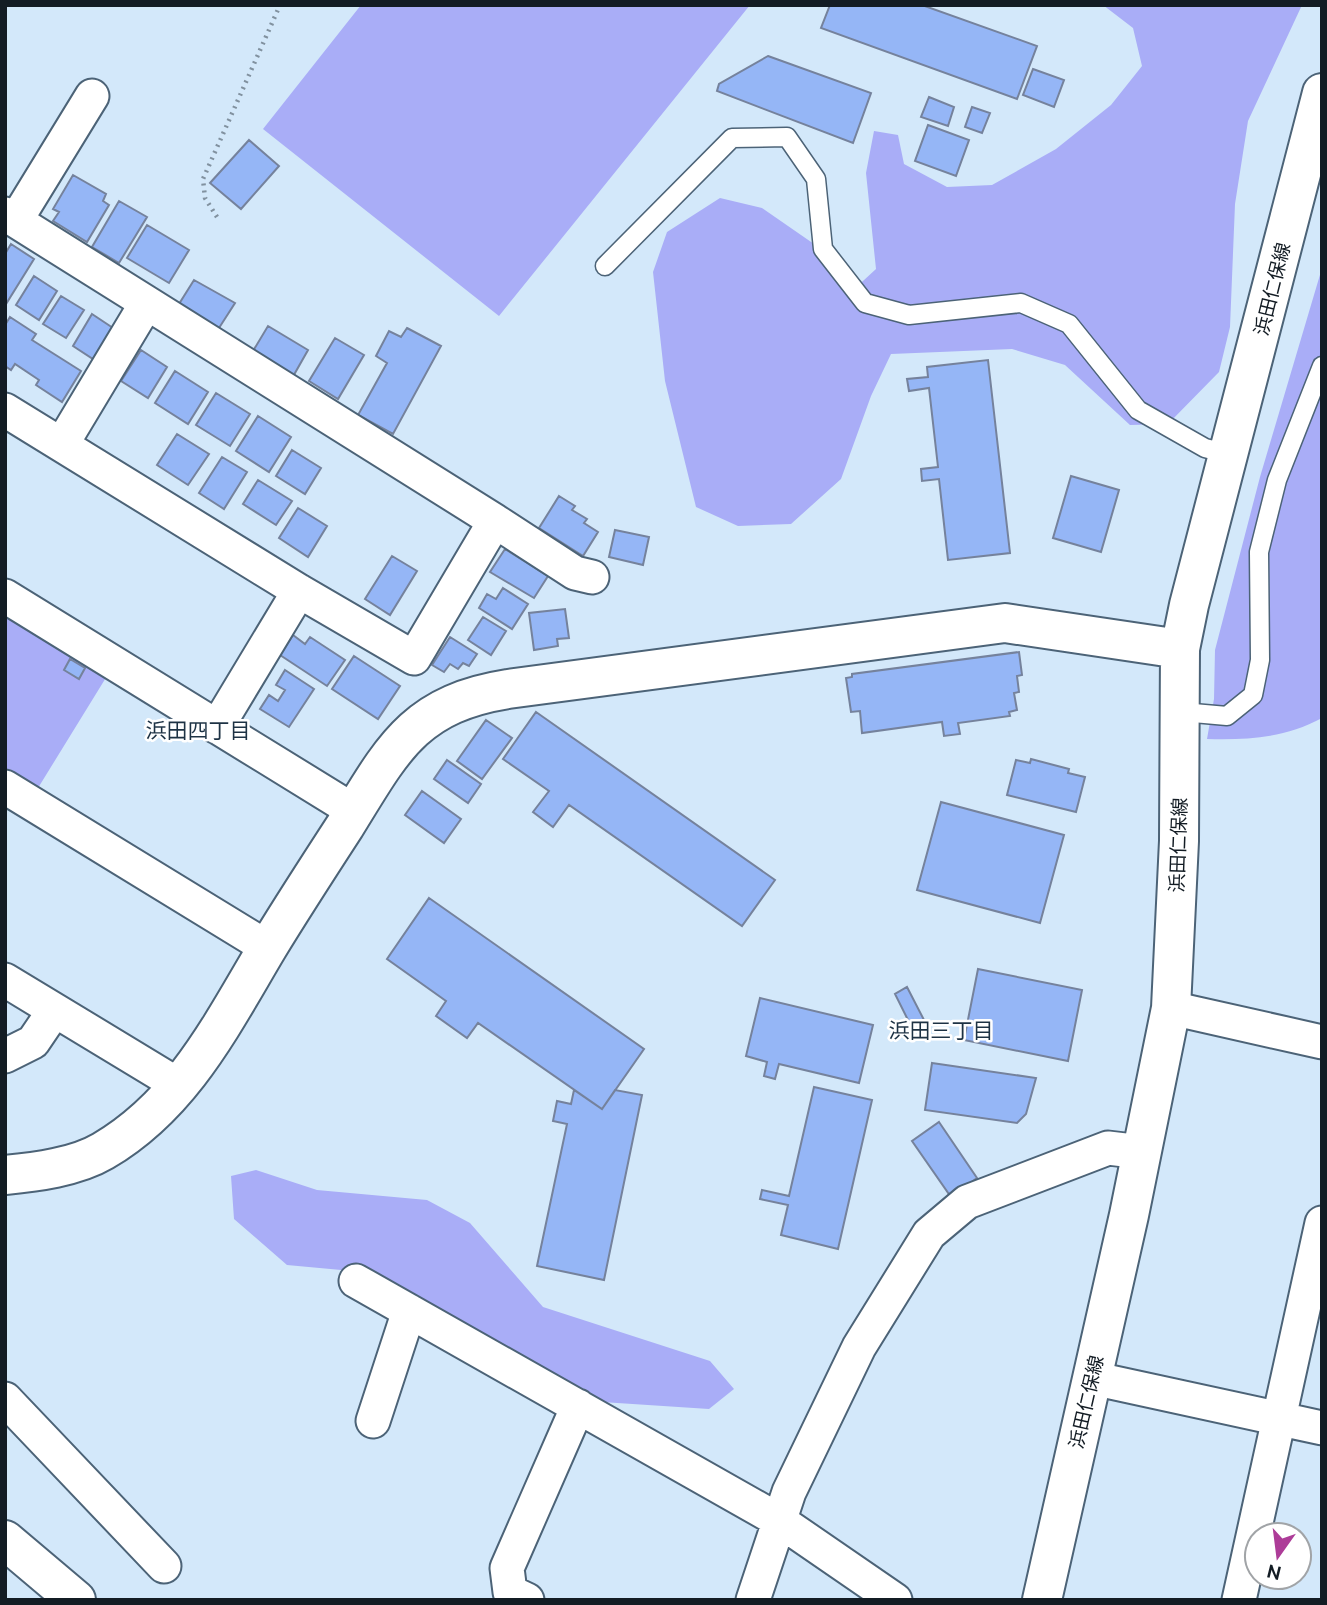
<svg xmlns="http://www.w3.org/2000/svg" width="1327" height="1605" font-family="Ubuntu,'Noto Sans JP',sans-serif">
<rect width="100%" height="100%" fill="#d3e8fa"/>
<path fill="#a9adf7" d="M361,5h389l-251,311 -236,-187z
M1103,5h199l-54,116 -13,83 -5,123 -11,45 -51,52 -38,1 -65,-60 -53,-16 -121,5 -20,42 -30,83 -50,45 -53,2 -42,-19 -31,-126 -12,-109 14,-40 53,-34 42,10 52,36 37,48 25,-23 -10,-96 8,-42 24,4 6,29 43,23 45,-2 64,-36 55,-44 31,-39 -9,-38z
M1322,268v450c-37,20 -73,22 -115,21l7,-40 1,-49 45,-173z
M5,611l102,65 -69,112 -33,-19z
M256,1170l61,20 110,10 43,23 73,84 167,54 24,28 -25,20 -107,-7 -250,-131 -65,-6 -53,-46 -3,-43z"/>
<path fill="#95b6f6" stroke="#75829c" stroke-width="2" d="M830,5h92l115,41 -20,53 -196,-71z
M768,56l103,37 -18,50 -136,-52 2,-7z
M1033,69l31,11 -10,27 -31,-12z
M929,97l25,10 -6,19 -27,-9z
M972,107l18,6 -8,20 -17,-6z
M928,125l41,15 -13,36 -41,-15z
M249,140l30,26 -38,43 -31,-26z
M73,175l33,19 -3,7 6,4 -22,37 -34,-21 6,-9 -6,-3z
M119,201l28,16 -28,46 -27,-16z
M147,225l42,25 -20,33 -42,-25z
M11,244l23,15 -28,45 -1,-50z
M34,276l23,15 -18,29 -23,-15z
M194,280l41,23 -16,25 -40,-24z
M61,296l23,14 -18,28 -23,-14z
M92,314l21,14 -20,31 -20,-13z
M10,317l26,17 -4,6 49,31 -19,31 -26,-17 3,-5 -24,-16 -4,6 -6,-4v-41z
M268,326l40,24 -17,30 -41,-24z
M407,328l34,18 -48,88 -35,-19 29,-52 -11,-7 13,-25 12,6z
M335,338l29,17 -26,44 -29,-18z
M141,350l26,17 -19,31 -27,-17z
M988,360l22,193 -62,7 -9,-81 -17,2 -1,-12 17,-2 -9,-79 -20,3 -2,-12 21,-2 -1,-10z
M175,371l33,21 -20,32 -33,-21z
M216,393l34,21 -20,32 -34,-21z
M258,416l33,21 -22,35 -33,-21z
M177,434l32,20 -21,31 -31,-20z
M292,450l29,18 -16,26 -29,-18z
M222,457l25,15 -23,37 -25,-16z
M1071,476l48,14 -18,62 -48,-14z
M258,480l34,21 -16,24 -33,-21z
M559,496l16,10 -3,4 15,9 -3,4 14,9 -15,24 -44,-28z
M298,508l29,18 -19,31 -29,-19z
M615,530l34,7 -6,28 -34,-8z
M505,549l43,27 -14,22 -44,-26z
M392,556l25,15 -27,44 -25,-16z
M503,588l25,16 -16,25 -33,-21 8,-14 9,5z
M565,609l4,29 -12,1 1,7 -24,4 -5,-37z
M483,617l23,14 -15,24 -23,-15z
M293,635l12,9 5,-7 35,23 -18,26 -47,-31z
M450,637l27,17 -8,12 -6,-3 -5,6 -8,-5 -6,8 -12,-7z
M1019,652l3,23 -5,1 2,16 -5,1 3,17 -8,2 1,4 -52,7 2,11 -16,2 -2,-14 -80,11 -2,-22 -9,1 -5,-34 6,-1v-3z
M354,656l46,30 -22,33 -46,-30z
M70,659l15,9 -6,11 -15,-9z
M285,670l29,19 -25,38 -29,-18 9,-14 9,6 7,-11 -9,-5z
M536,712l239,168 -33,46 -173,-121 -16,22 -20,-15 16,-21 -46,-32z
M486,720l26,18 -30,41 -25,-18z
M1031,759l38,10 -1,4 17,4 -9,35 -69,-17 9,-35 14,3z
M447,760l34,24 -13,19 -34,-24z
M422,791l39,28 -17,24 -39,-28z
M941,802l123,33 -24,88 -123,-33z
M429,898l215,151 -42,60 -124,-86 -11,15 -31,-22 10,-15 -59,-42z
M978,969l104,21 -14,71 -104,-21z
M907,987l17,33 -13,6 -16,-32z
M760,998l113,27 -14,58 -80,-19 -4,15 -11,-3 3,-14 -21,-6z
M932,1063l104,15 -10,36 -9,9 -92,-13z
M814,1087l58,13 -34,149 -57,-14 7,-30 -28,-6 2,-9 27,6z
M574,1090l28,19 13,-19 27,5 -38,185 -67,-14 30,-142 -14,-3 4,-20 14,3z
M939,1122l38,56 -26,19 -39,-56z"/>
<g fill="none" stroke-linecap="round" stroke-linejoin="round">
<g stroke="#4c6377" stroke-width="21">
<path id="lane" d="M605,266l127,-128 55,-1 29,42 7,70 42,54 44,12 112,-12 48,21 69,86 67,38 23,6
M1182,712l45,4 26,-21 7,-35 -1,-108 18,-72 45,-114"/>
</g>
<g stroke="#4c6377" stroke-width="37">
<path id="street" d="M5,214l490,307 -81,137 -115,-67 -294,-181
M16,220l76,-124
M62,444l84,-140
M495,521l80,52 17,4
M5,596l349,215
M217,727l82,-136
M5,787l263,161
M5,980l175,106
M1171,1008l151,34
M5,1056l28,-14 21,-31
M356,1281l424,240 115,79
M1092,1378l230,50
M5,1399l159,167
M373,1421l36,-110
M527,1600l-17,-8 -3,-24 71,-162
M753,1600l36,-108 70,-145 70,-113 38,-32 141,-54 34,4
M1239,1600l83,-377"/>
</g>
<g stroke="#4c6377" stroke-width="42">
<path id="secondary" d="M5,1175c31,-3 71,-8 98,-24 80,-47 119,-127 165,-204 25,-41 51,-81 77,-121 47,-76 68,-122 163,-137l497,-66 175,26
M5,1540l71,60
M1042,1600l87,-385 42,-207 8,-167 1,-192 9,-44 133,-512"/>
</g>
<path stroke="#81919f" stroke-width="4.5" stroke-dasharray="2 5" stroke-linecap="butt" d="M217,217l-12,-19 -2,-19 77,-174"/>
<use href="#lane" stroke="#fff" stroke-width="18"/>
<use href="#street" stroke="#fff" stroke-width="33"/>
<use href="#secondary" stroke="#fff" stroke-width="38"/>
</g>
<g text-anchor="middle" stroke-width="5" stroke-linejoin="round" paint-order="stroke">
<g font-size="19" fill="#131c24" stroke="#fff">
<text transform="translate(1272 289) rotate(-76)" y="7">浜田仁保線</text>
<text transform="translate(1178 845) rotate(-88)" y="7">浜田仁保線</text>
<text transform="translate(1086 1402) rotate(-77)" y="7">浜田仁保線</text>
</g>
<g font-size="21" fill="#1d3244" stroke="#fff">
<text x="198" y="738">浜田四丁目</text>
<text x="941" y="1038">浜田三丁目</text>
</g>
</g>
<rect width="1327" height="1605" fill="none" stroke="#131c24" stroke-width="14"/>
<g transform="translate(1278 1556) rotate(194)"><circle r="33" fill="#ffffff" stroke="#a1a4a7" stroke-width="2"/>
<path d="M0-5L12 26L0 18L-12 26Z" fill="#ad3c98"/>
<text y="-10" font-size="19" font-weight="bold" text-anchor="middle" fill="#131c24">N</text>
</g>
</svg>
